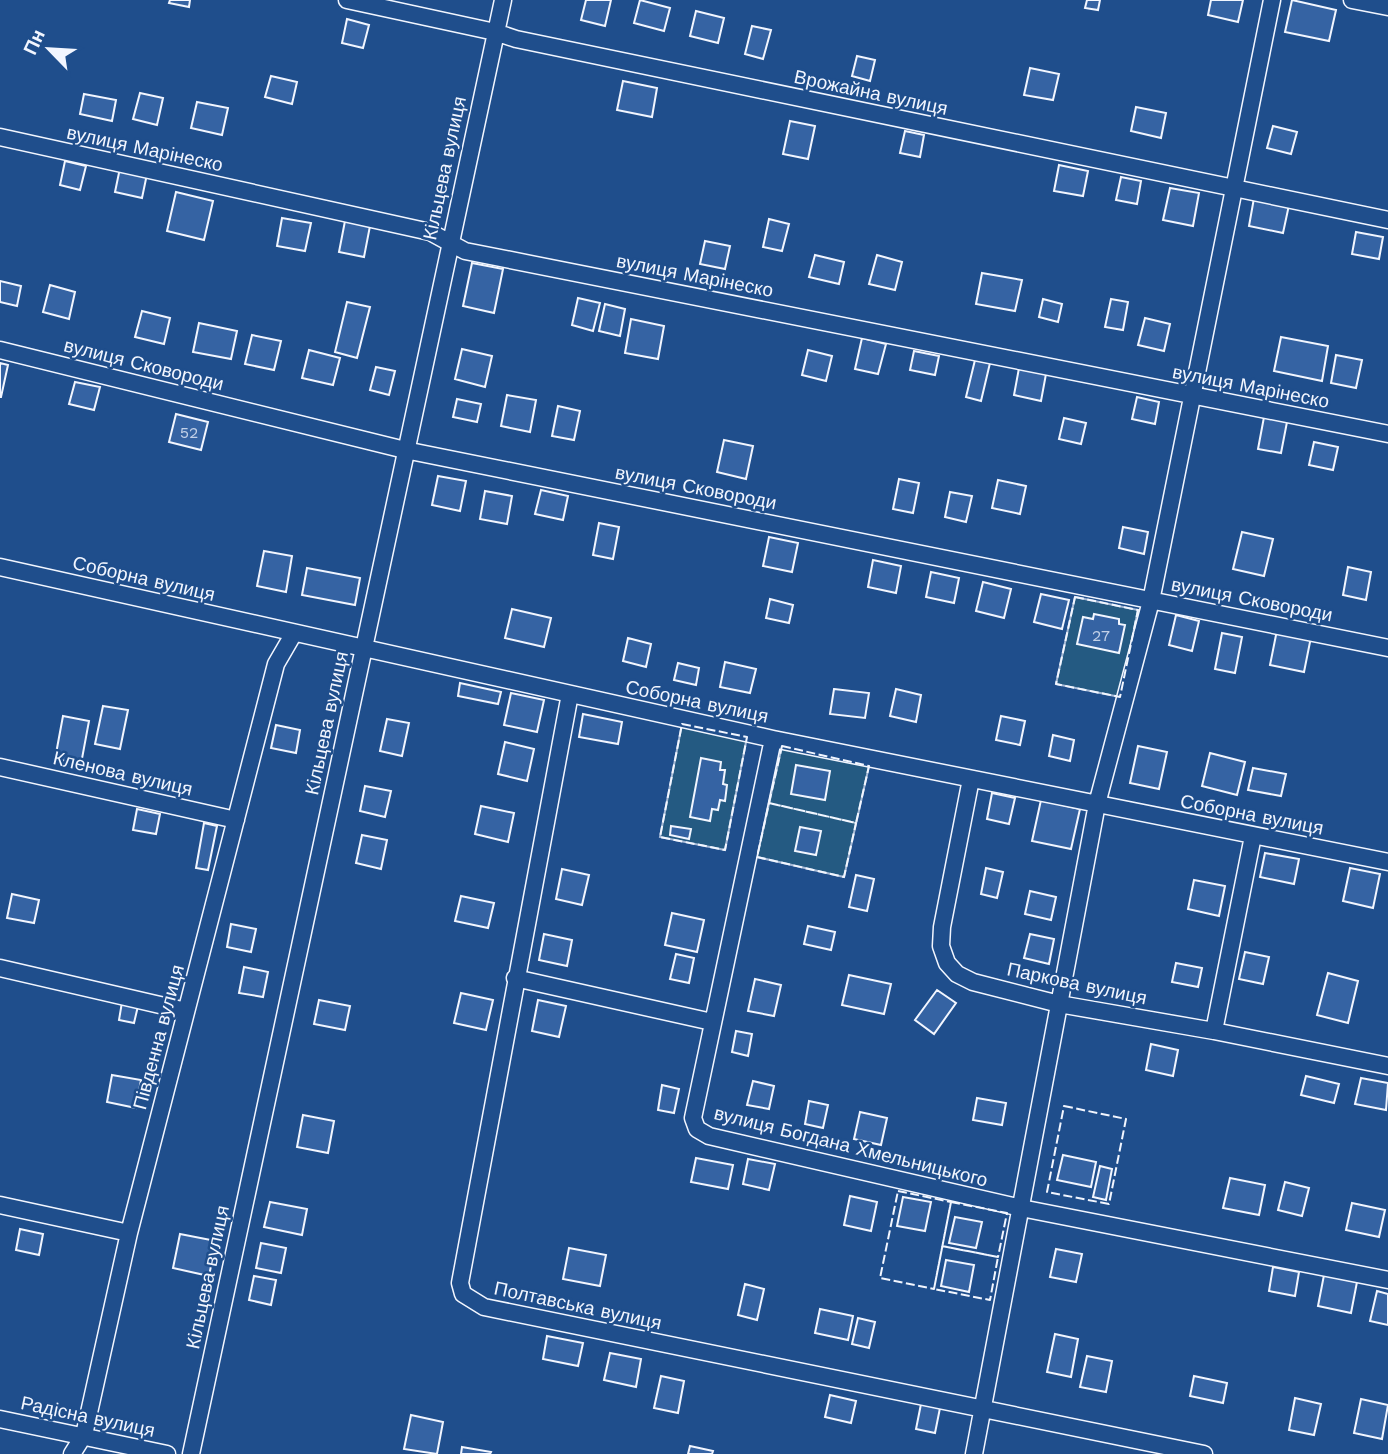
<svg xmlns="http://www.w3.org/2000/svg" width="1388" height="1454" font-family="'Work Sans',sans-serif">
<rect width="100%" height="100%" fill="#1f4e8c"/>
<path fill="#245a82" stroke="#a8bbd7" stroke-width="2" d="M1075,597l63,13 -18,87 -64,-13z
M682,724l65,13 -22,113 -65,-13z
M782,746l87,20 -25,111 -87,-20z"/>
<path fill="#3563a3" stroke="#f2f6ff" stroke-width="2" d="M170,0h20l-1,7 -20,-4z
M586,0h25l-6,26 -24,-6z
M640,0l30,8 -6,23 -30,-8z
M1087,0h13l-2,10 -13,-2z
M1211,0h32l-5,22 -30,-7z
M1292,0l44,10 -7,31 -44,-9z
M696,11l28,7 -6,25 -28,-7z
M347,19l22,6 -6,23 -21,-5z
M752,26l19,4 -8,29 -18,-5z
M857,56l18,4 -5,21 -18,-5z
M1030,68l29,6 -6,26 -29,-5z
M271,76l26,6 -5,22 -27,-7z
M623,81l34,7 -5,29 -35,-7z
M140,93l23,5 -6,27 -24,-6z
M84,94l32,6 -4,21 -32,-7z
M197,102l31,6 -6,27 -31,-7z
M1136,107l30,6 -5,25 -30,-7z
M790,121l25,5 -7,33 -25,-5z
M1273,126l24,6 -6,22 -24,-6z
M905,131l19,4 -4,22 -20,-4z
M65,161l21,5 -6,24 -20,-5z
M1059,165l29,6 -5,25 -29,-5z
M120,168l27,6 -5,24 -27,-6z
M1121,177l20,4 -4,23 -21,-4z
M1170,188l29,5 -6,33 -30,-6z
M176,192l37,9 -9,39 -37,-9z
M1254,198l35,7 -6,28 -34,-7z
M282,218l29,5 -6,28 -28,-5z
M769,219l20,5 -7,27 -19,-4z
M345,221l25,5 -6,31 -25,-5z
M1356,232l27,5 -4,22 -27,-5z
M705,241l25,5 -5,23 -25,-5z
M815,255l29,7 -5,22 -30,-7z
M877,255l25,7 -7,28 -26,-6z
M472,263l31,6 -9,44 -31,-7z
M982,273l40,7 -7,31 -39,-7z
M0,281l21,5 -4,20 -17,-4z
M50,285l25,7 -6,27 -26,-7z
M578,298l22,5 -7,28 -21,-6z
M1043,299l19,5 -4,18 -19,-5z
M1111,299l17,3 -5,28 -18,-3z
M347,302l23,5 -13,51 -22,-6z
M605,304l20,5 -5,27 -21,-5z
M142,311l28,7 -6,26 -29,-7z
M1145,318l25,6 -6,27 -26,-6z
M631,319l33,7 -6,33 -33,-6z
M199,323l38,8 -6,28 -38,-7z
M252,335l29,6 -7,29 -29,-6z
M1281,337l47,9 -6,35 -48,-10z
M862,338l24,6 -8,30 -23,-5z
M462,349l30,7 -7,31 -30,-8z
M309,350l31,8 -7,27 -31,-7z
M808,350l24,6 -6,25 -24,-6z
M914,351l25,5 -4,19 -25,-5z
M1336,355l26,5 -6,28 -25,-5z
M975,360l15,3 -9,38 -15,-4z
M0,363l8,2 -7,32h-1z
M376,367l19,4 -6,24 -19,-5z
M1019,368l27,6 -5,27 -27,-6z
M75,382l25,5 -6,23 -25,-6z
M507,395l29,5 -6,32 -29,-6z
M1137,397l22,5 -4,22 -23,-5z
M457,399l24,5 -4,18 -24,-5z
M558,406l22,5 -6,29 -22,-4z
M176,414l32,8 -7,28 -32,-8z
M1264,417l23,5 -6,31 -23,-4z
M1064,418l22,5 -5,21 -22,-5z
M724,440l29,6 -7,33 -29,-7z
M1314,442l24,5 -5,23 -24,-5z
M438,476l28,5 -6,30 -28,-6z
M899,479l20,4 -6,30 -20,-4z
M998,480l28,6 -6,28 -28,-6z
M541,490l27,6 -5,24 -28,-6z
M485,491l27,5 -5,28 -27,-5z
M950,492l22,4 -6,26 -21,-5z
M599,523l20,4 -6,32 -20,-4z
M1123,527l25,5 -4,22 -25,-6z
M1242,532l31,7 -9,37 -31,-7z
M769,537l29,6 -6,29 -29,-6z
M264,551l28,5 -6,36 -29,-6z
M873,560l28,6 -5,27 -28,-6z
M1348,567l23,5 -5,28 -23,-5z
M307,568l53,10 -5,27 -53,-10z
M931,572l28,6 -5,25 -28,-6z
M983,582l28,7 -7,29 -28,-7z
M1041,594l28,6 -7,29 -28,-7z
M770,599l23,6 -4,18 -23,-5z
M512,609l39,9 -7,29 -39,-9z
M1094,614l25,5v5l6,1 -6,28 -42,-9 6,-27 10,2z
M1176,615l23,6 -7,30 -23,-6z
M1277,630l34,7 -7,35 -34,-7z
M1222,633l20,4 -7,36 -20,-4z
M628,638l23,6 -5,23 -23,-6z
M725,662l31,7 -6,24 -30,-6z
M678,663l21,5 -3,17 -22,-5z
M460,683l41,9 -3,12 -40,-8z
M834,689l35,4 -4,25 -35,-4z
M896,689l25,6 -5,27 -26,-6z
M511,693l33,7 -7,32 -33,-7z
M103,706l25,4 -8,39 -25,-5z
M583,714l39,8 -4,22 -39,-7z
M63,716l26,5 -8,43 -26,-5z
M1001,716l24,5 -5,24 -24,-5z
M387,719l22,4 -7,33 -22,-5z
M276,725l24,5 -4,23 -25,-5z
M1053,735l21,5 -4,21 -21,-5z
M505,742l29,7 -7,32 -29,-7z
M1138,746l29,6 -8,37 -29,-6z
M1210,753l35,9 -8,33 -35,-9z
M701,758l20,4 -1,8h5l-2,14 4,1 -2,16 -5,-1 -2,10 -6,-1 -2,12 -20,-4z
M796,765l34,6 -5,29 -34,-6z
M1253,768l33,6 -5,22 -33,-6z
M365,786l26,5 -6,26 -25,-6z
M992,793l23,5 -6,26 -22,-5z
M1041,800l39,9 -9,40 -39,-8z
M481,806l33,7 -6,29 -33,-8z
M137,809l23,5 -4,20 -23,-4z
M204,823l13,3 -9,44 -12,-2z
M671,826l20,3 -2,10 -19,-4z
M800,827l21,4 -5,24 -21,-4z
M362,835l25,5 -6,29 -25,-6z
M1265,853l34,6 -5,25 -34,-7z
M986,868l17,4 -6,26 -16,-4z
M1350,868l30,6 -7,34 -30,-7z
M562,869l27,6 -7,30 -26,-6z
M856,875l18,4 -7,32 -18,-4z
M1194,880l31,6 -6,30 -31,-7z
M1030,891l26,6 -5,23 -26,-6z
M12,894l27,6 -5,23 -27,-5z
M461,896l33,7 -6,25 -33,-7z
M672,913l32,7 -7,32 -32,-7z
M231,924l25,5 -5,23 -24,-5z
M808,926l27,6 -4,18 -27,-6z
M544,934l28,6 -5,26 -28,-6z
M1030,934l24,5 -5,25 -25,-6z
M1245,952l24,5 -6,27 -24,-5z
M676,954l18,4 -5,25 -19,-4z
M1176,963l26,5 -4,19 -26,-5z
M244,967l24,5 -5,25 -24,-4z
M1328,973l30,8 -10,42 -31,-8z
M849,975l42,9 -7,30 -42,-9z
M755,979l26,6 -7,31 -26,-5z
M937,990l19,13 -22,31 -19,-14z
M461,993l32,7 -7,30 -32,-7z
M319,1000l31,6 -5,24 -31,-6z
M538,1000l28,6 -7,31 -27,-6z
M122,1002l16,4 -4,17 -15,-3z
M736,1031l16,3 -4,22 -16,-4z
M1151,1044l27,6 -5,26 -27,-6z
M112,1075l29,5 -5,28 -29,-6z
M1306,1076l33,8 -5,19 -33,-8z
M1361,1078l27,5 -2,27 -31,-6z
M753,1081l21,5 -5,23 -22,-4z
M662,1085l17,4 -5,24 -16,-3z
M977,1098l29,5 -4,22 -29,-5z
M809,1101l19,4 -5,23 -18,-4z
M860,1112l27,6 -6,27 -27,-6z
M303,1115l31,6 -6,32 -31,-6z
M1063,1155l33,7 -5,25 -34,-7z
M696,1158l37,7 -5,24 -37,-7z
M748,1159l27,5 -6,26 -26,-6z
M1100,1166l12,3 -6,31 -13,-3z
M1230,1178l35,7 -6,30 -36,-7z
M1285,1182l24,6 -7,28 -24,-6z
M850,1196l27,6 -6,29 -27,-6z
M903,1197l28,5 -6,29 -28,-5z
M270,1202l37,7 -5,26 -38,-8z
M1352,1203l33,7 -6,27 -33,-7z
M955,1217l27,5 -6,26 -27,-5z
M20,1229l23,5 -4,21 -23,-5z
M180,1234l36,7 -7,35 -36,-8z
M261,1243l25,5 -5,25 -25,-5z
M569,1248l37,7 -6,31 -37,-7z
M1056,1249l26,5 -6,28 -26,-5z
M946,1260l28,5 -5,27 -28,-6z
M1273,1267l26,5 -4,24 -26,-5z
M1324,1275l33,7 -6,31 -33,-7z
M254,1276l22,4 -5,25 -22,-5z
M745,1284l19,5 -7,31 -19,-5z
M1377,1291l11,3v31l-18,-4z
M820,1309l33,7 -5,24 -33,-7z
M858,1318l17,4 -6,26 -17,-4z
M1055,1334l23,5 -7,38 -24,-5z
M547,1336l36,7 -5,23 -35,-7z
M610,1353l31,6 -5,28 -32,-7z
M1087,1356l25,5 -6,31 -26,-5z
M661,1376l23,5 -6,32 -24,-5z
M1194,1376l33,7 -4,20 -33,-7z
M830,1395l26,6 -5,22 -26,-6z
M1295,1398l26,6 -7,31 -25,-5z
M1361,1399l27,6 -6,34 -28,-6z
M921,1404l19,4 -5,25 -19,-4z
M411,1415l32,7 -6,32 -33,-5z
M690,1446l23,5 -1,3h-24z
M462,1447l29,5 -1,2h-29z"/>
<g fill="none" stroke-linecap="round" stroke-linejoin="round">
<g stroke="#f2f6ff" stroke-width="19">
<path id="minor" d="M347,0l148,32 21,7 872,181
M1352,0l36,7
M0,137l430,95 35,19 923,183
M0,350l405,100 983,198
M0,567l773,172 615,123
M570,694l-110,589 3,11 21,13 720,147
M773,739l-80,379 4,11 12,7 312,72 367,72
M0,767l236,53
M971,779l-29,148 -1,19 6,17 10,11 16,8 86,22 155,27 174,35
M0,968l186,43
M515,978l197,44
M1214,1031l39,-195
M0,1205l129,28
M0,1419l167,35
M72,1454l12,-19 45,-202 147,-569 18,-31
M191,1454l312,-1454
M974,1454l123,-650 54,-203 121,-601"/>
</g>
<use href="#minor" stroke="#1f4e8c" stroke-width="16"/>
<path stroke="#f2f6ff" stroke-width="2" stroke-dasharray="9 3.5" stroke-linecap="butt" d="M1075,597l63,13 -18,87 -64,-13z
M682,724l65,13 -22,113 -65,-13z
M782,746l87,20 -13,57 -87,-20z
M769,803l87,20 -12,54 -87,-20z
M1064,1106l62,13 -17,85 -62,-12z
M898,1191l53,11 -17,87 -54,-11z
M942,1246l56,11 9,-44 -56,-11 -17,87 56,11 8,-43 -56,-11"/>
</g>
<g text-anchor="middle" stroke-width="5" stroke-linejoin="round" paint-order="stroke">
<g font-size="16" fill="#c3d1e8">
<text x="189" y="438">52</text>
<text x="1101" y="641">27</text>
</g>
<g font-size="19" fill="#f2f6ff" stroke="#1f4e8c">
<text transform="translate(871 92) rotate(12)" y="7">Врожайна вулиця</text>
<text transform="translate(145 148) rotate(12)" y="7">вулиця Марінеско</text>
<text transform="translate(444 168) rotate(-78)" y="7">Кільцева вулиця</text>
<text transform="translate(695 275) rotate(11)" y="7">вулиця Марінеско</text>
<text transform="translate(144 364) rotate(14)" y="7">вулиця Сковороди</text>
<text transform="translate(1251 386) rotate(11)" y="7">вулиця Марінеско</text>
<text transform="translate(696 487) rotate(11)" y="7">вулиця Сковороди</text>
<text transform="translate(144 578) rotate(13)" y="7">Соборна вулиця</text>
<text transform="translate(1252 599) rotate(11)" y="7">вулиця Сковороди</text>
<text transform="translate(697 701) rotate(12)" y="7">Соборна вулиця</text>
<text transform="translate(326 723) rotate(-78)" y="7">Кільцева вулиця</text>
<text transform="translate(123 773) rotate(13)" y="7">Кленова вулиця</text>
<text transform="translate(1252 814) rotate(11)" y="7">Соборна вулиця</text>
<text transform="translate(1077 983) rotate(12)" y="7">Паркова вулиця</text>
<text transform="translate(158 1037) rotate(-75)" y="7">Південна вулиця</text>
<text transform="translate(851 1146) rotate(14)" y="7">вулиця Богдана Хмельницького</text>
<text transform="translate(207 1277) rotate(-78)" y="7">Кільцева вулиця</text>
<text transform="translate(578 1305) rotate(12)" y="7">Полтавська вулиця</text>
<text transform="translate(88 1416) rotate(12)" y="7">Радісна вулиця</text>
</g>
</g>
<g transform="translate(49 49) rotate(295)" stroke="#1f4e8c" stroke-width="5" paint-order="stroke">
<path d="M0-5L12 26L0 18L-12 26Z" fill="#f2f6ff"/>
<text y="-10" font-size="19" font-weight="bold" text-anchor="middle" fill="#f2f6ff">Пн</text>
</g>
</svg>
